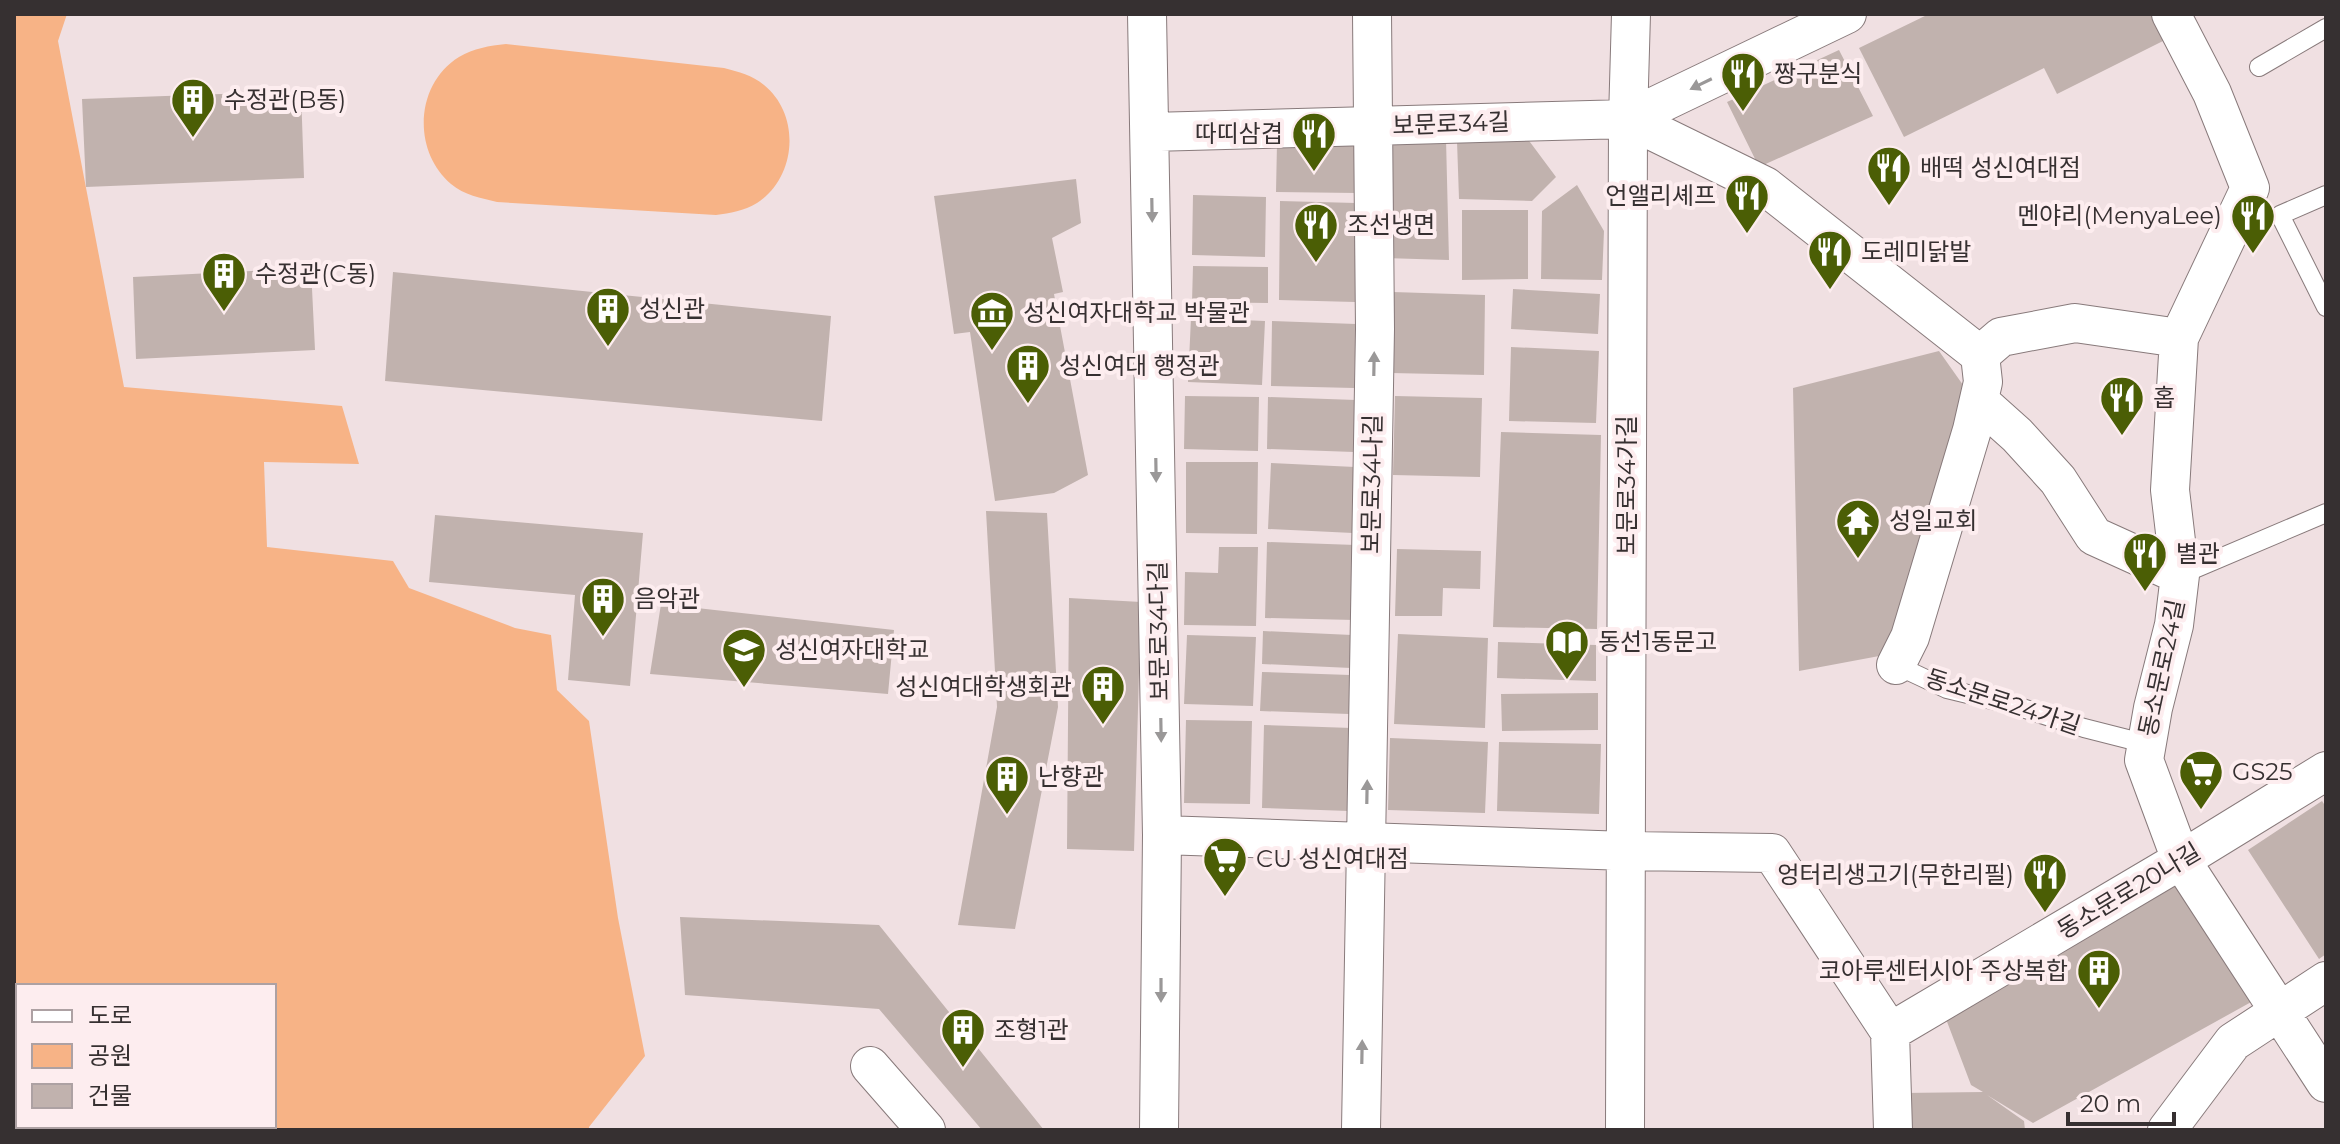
<svg xmlns="http://www.w3.org/2000/svg" width="2340" height="1144" font-family="Montserrat,'Noto Sans KR',sans-serif">
<rect width="100%" height="100%" fill="#f0e0e2"/>
<path fill="#f7b386" fill-rule="evenodd" d="M14,14h53l-9,27 66,346 218,19 17,58 -95,-2 3,85 126,14 16,27 106,40 36,7 6,55 32,31 29,197 27,138 -56,71v3h-575zM18,986h256v140h-256z
M506,44l218,24c15,4 28,7 40,17 37,30 33,92 -7,118 -13,8 -27,10 -41,12l-219,-13c-16,-4 -33,-7 -46,-18 -39,-33 -36,-100 8,-127 15,-9 30,-11 47,-13z"/>
<path fill="#c1b2ae" d="M1929,14h228l12,24 -112,56 -13,-26 -140,69 -45,-89z
M1839,50l34,66 -114,51 -32,-65z
M301,91l3,87 -218,9 -4,-88z
M1527,138l29,39 -24,24 -73,-2 -2,-58z
M1383,139h63l3,121 -65,-2z
M1277,143h82l-3,50 -80,-1z
M1076,179l5,44 -29,15 11,54 -9,2 34,181 -34,18 -59,8 -25,-169 -16,2 -20,-138z
M1577,185l27,46 -2,49 -61,-1 1,-68z
M1193,195l73,2 -1,60 -73,-2z
M1280,201l76,2 -1,99 -76,-2z
M1462,210h66v69l-66,1z
M1193,266l75,1v36l-76,-1z
M311,268l4,82 -179,9 -3,-82z
M393,272l438,44 -9,105 -437,-40z
M1513,289l87,5 -2,40 -87,-5z
M1393,292l92,3 -1,80 -93,-2z
M1191,318l74,3 -3,64 -74,-3z
M1272,321l84,3 -2,64 -83,-2z
M1511,347l88,4 -3,72 -87,-2z
M1939,351l24,34 -12,81 -61,188 -91,17 -6,-283z
M1185,396l74,1 -1,54 -74,-2z
M1395,396l87,2 -2,79 -87,-2z
M1268,397l88,3 -2,52 -87,-3z
M1501,432l100,3 -4,194 -104,-2z
M1186,462h72l-1,72 -71,-1z
M1271,463l84,4 -2,66 -85,-4z
M986,511l61,2 11,194 -43,222 -57,-4 39,-218z
M435,515l208,18 -13,153 -62,-6 7,-85 -146,-13z
M1267,542l89,3 -2,75 -89,-2z
M1219,547h39l-2,79 -72,-1 1,-53 33,1z
M1397,549l84,2 -1,38 -37,-1 -1,28h-47z
M1069,598l72,4 -7,249 -67,-2z
M661,604l233,26 -6,64 -238,-20z
M1263,631l89,4 -1,33 -89,-4z
M1398,634l90,4 -3,90 -91,-4z
M1187,635l69,2 -3,69 -69,-2z
M1498,642l98,3v36l-99,-3z
M1262,672l88,3 -1,39 -89,-3z
M1598,693v37l-96,1 -1,-37z
M1186,720l66,1 -2,83 -66,-1z
M1264,725l88,3 -3,83 -87,-3z
M1390,738l98,4 -3,71 -97,-3z
M1499,742l102,2 -2,70 -102,-3z
M2322,801l4,6v147l-7,5 -71,-109z
M2180,881l73,120 -220,122 -46,-28 37,26 1,9h-120l-2,-37 80,-1 -12,-7 -25,-66z
M680,917l199,8 165,205h-62l-103,-121 -194,-14z"/>
<g fill="none" stroke-linecap="round" stroke-linejoin="round">
<g stroke="#887a7b" stroke-width="20">
<path id="service" d="M2259,67l67,-39
M2326,195l-46,20 46,92
M2180,575l146,-62
M1896,665l51,24 66,16 71,23 63,16"/>
</g>
<g stroke="#887a7b" stroke-width="40">
<path id="minor" d="M1147,14l15,821 -3,295
M2171,14l41,79 38,95 -71,150 -9,152 10,85 -6,50 -21,83 -9,52 37,100 145,223
M1628,119l137,67 215,169 3,27 -11,48 -62,207 -14,28
M1151,132l477,-13 219,-105
M1980,355l21,-18 74,-14 104,15
M1979,401l38,34 41,45 36,56 86,39
M1162,835l465,16 145,2 118,179 3,98
M1890,1032l291,-172 145,-89
M870,1066l56,64
M1361,1130l14,-801 -3,-315
M1625,1130l3,-1011 3,-105
M2167,1130l66,-88 93,-61"/>
</g>
<use href="#service" stroke="#fff" stroke-width="18"/>
<use href="#minor" stroke="#fff" stroke-width="38"/>
</g>
<defs><path id="oneway-solid" d="M-6-.8H1V-3.2L6.5 0L1 3.2V.8H-6Z" transform="scale(2)"/></defs>
<g fill="#9a9898">
<use href="#oneway-solid" transform="translate(1701 84) rotate(154)"/>
<use href="#oneway-solid" transform="translate(1152 210) rotate(89)"/>
<use href="#oneway-solid" transform="translate(1374 364) rotate(-89)"/>
<use href="#oneway-solid" transform="translate(1156 470) rotate(89)"/>
<use href="#oneway-solid" transform="translate(1161 730) rotate(89)"/>
<use href="#oneway-solid" transform="translate(1367 792) rotate(-89)"/>
<use href="#oneway-solid" transform="translate(1161 990) rotate(90)"/>
<use href="#oneway-solid" transform="translate(1362 1052) rotate(-89)"/>
</g>
<defs>
<g id="restaurant-pin" transform="scale(2.3)"><path d="M0 17L-7.5 6A9.5 9.5 0 1 1 7.5 6Z" fill="#4b5e05" stroke="#fdedef"/><path d="M-5-6h1v4h1v-4h1v4h1v-4h1v5L-1.5 .5V6h-2V.5L-5-1ZM5-6V6H3V1.5H1.5Q1.5-4 5-6Z" fill="#fff"/></g>
<g id="building-pin" transform="scale(2.3)"><path d="M0 17L-7.5 6A9.5 9.5 0 1 1 7.5 6Z" fill="#4b5e05" stroke="#fdedef"/><path d="M-4-6H4V6H1V3H-1V6H-4ZM-2.5-4.3h1.7v1.8h-1.7ZM.8-4.3h1.7v1.8H.8ZM-2.5-1h1.7V.8h-1.7ZM.8-1h1.7V.8H.8Z" fill="#fff"/></g>
<g id="museum-pin" transform="scale(2.3)"><path d="M0 17L-7.5 6A9.5 9.5 0 1 1 7.5 6Z" fill="#4b5e05" stroke="#fdedef"/><path d="M0-6L6-3V-2H-6V-3ZM-5-1h2V3h-2ZM-1-1h2V3h-2ZM3-1h2V3H3ZM-6 4H6V6H-6Z" fill="#fff"/></g>
<g id="temple-pin" transform="scale(2.3)"><path d="M0 17L-7.5 6A9.5 9.5 0 1 1 7.5 6Z" fill="#4b5e05" stroke="#fdedef"/><path d="M0-6L5-2H3V0L6.5 2.5H4V6H1.5V3h-3V6H-4V2.5H-6.5L-3 0V-2H-5Z" fill="#fff"/></g>
<g id="library-pin" transform="scale(2.3)"><path d="M0 17L-7.5 6A9.5 9.5 0 1 1 7.5 6Z" fill="#4b5e05" stroke="#fdedef"/><path d="M-6-4Q-3-5.5-.7-3.5V5Q-3 3-6 4ZM6-4Q3-5.5 .7-3.5V5Q3 3 6 4Z" fill="#fff"/></g>
<g id="university-pin" transform="scale(2.3)"><path d="M0 17L-7.5 6A9.5 9.5 0 1 1 7.5 6Z" fill="#4b5e05" stroke="#fdedef"/><path d="M0-5L7-2L0 1L-7-2ZM-4 1L0 2.5L4 1V4Q0 6-4 4Z" fill="#fff"/></g>
<g id="supermarket-pin" transform="scale(2.3)"><path d="M0 17L-7.5 6A9.5 9.5 0 1 1 7.5 6Z" fill="#4b5e05" stroke="#fdedef"/><path d="M-6-5.5h2.5l.6 2H6L4.5 2H-2.5L-4.4-4H-6ZM-1.5 3.2a1.3 1.3 0 1 0 .1 0ZM3 3.2a1.3 1.3 0 1 0 .1 0Z" fill="#fff"/></g>
</defs>
<g fill-rule="evenodd">
<use href="#restaurant-pin" x="1743" y="74"/>
<use href="#building-pin" x="193" y="100"/>
<use href="#restaurant-pin" x="1314" y="134"/>
<use href="#restaurant-pin" x="1889" y="168"/>
<use href="#restaurant-pin" x="1747" y="196"/>
<use href="#restaurant-pin" x="2253" y="216"/>
<use href="#restaurant-pin" x="1316" y="225"/>
<use href="#restaurant-pin" x="1830" y="252"/>
<use href="#building-pin" x="224" y="274"/>
<use href="#building-pin" x="608" y="309"/>
<use href="#museum-pin" x="992" y="313"/>
<use href="#building-pin" x="1028" y="366"/>
<use href="#restaurant-pin" x="2122" y="398"/>
<use href="#temple-pin" x="1858" y="521"/>
<use href="#restaurant-pin" x="2145" y="554"/>
<use href="#building-pin" x="603" y="599"/>
<use href="#library-pin" x="1567" y="642"/>
<use href="#university-pin" x="744" y="650"/>
<use href="#building-pin" x="1103" y="687"/>
<use href="#supermarket-pin" x="2201" y="772"/>
<use href="#building-pin" x="1007" y="777"/>
<use href="#supermarket-pin" x="1225" y="859"/>
<use href="#restaurant-pin" x="2045" y="875"/>
<use href="#building-pin" x="2099" y="971"/>
<use href="#building-pin" x="963" y="1030"/>
</g>
<g text-anchor="middle" stroke-width="8" stroke-linejoin="round" paint-order="stroke">
<g font-size="24" fill="#363031" stroke="#fdedef" text-anchor="start">
<text x="1774" y="82">짱구분식</text>
<text x="224" y="108">수정관(B동)</text>
<text x="1283" y="142" text-anchor="end">따띠삼겹</text>
<text x="1920" y="176">배떡 성신여대점</text>
<text x="1716" y="204" text-anchor="end">언앨리셰프</text>
<text x="2222" y="224" text-anchor="end">멘야리(MenyaLee)</text>
<text x="1347" y="233">조선냉면</text>
<text x="1861" y="260">도레미닭발</text>
<text x="255" y="282">수정관(C동)</text>
<text x="639" y="317">성신관</text>
<text x="1023" y="321">성신여자대학교 박물관</text>
<text x="1059" y="374">성신여대 행정관</text>
<text x="2153" y="406">홉</text>
<text x="1889" y="529">성일교회</text>
<text x="2176" y="562">별관</text>
<text x="634" y="607">음악관</text>
<text x="1598" y="650">동선1동문고</text>
<text x="775" y="658">성신여자대학교</text>
<text x="1072" y="695" text-anchor="end">성신여대학생회관</text>
<text x="2232" y="780">GS25</text>
<text x="1038" y="785">난향관</text>
<text x="1256" y="867">CU 성신여대점</text>
<text x="2014" y="883" text-anchor="end">엉터리생고기(무한리필)</text>
<text x="2068" y="979" text-anchor="end">코아루센터시아 주상복합</text>
<text x="994" y="1038">조형1관</text>
</g>
<g font-size="24" fill="#363031" stroke="#fdedef">
<text transform="translate(1451 124) rotate(-2)" y="8">보문로34길</text>
<text transform="translate(1372 484) rotate(-89)" y="8">보문로34나길</text>
<text transform="translate(1627 485) rotate(-90)" y="8">보문로34가길</text>
<text transform="translate(1159 631) rotate(-91)" y="8">보문로34다길</text>
<text transform="translate(2162 668) rotate(-78)" y="8">동소문로24길</text>
<text transform="translate(2003 702) rotate(18)" y="8">동소문로24가길</text>
<text transform="translate(2129 891) rotate(-31)" y="8">동소문로20나길</text>
</g>
</g>
<rect width="2340" height="1144" fill="none" stroke="#363031" stroke-width="32"/>
<rect x="16" y="984" width="260" height="144" fill="#fdedef" stroke="#ada1a3" stroke-width="2"/>
<rect x="32" y="1010" width="40" height="12" fill="#ffffff" stroke="#ada1a3" stroke-width="2"/>
<text x="88" y="1024" font-size="24" fill="#363031">도로</text>
<rect x="32" y="1044" width="40" height="24" fill="#f7b386" stroke="#ada1a3" stroke-width="2"/>
<text x="88" y="1064" font-size="24" fill="#363031">공원</text>
<rect x="32" y="1084" width="40" height="24" fill="#c1b2ae" stroke="#ada1a3" stroke-width="2"/>
<text x="88" y="1104" font-size="24" fill="#363031">건물</text>
<path d="M2068 1112v12h106v-12" fill="none" stroke="#363031" stroke-width="4"/>
<text x="2080" y="1112" font-size="24" fill="#363031" stroke="#fdedef" stroke-width="6" paint-order="stroke">20 m</text>
</svg>
